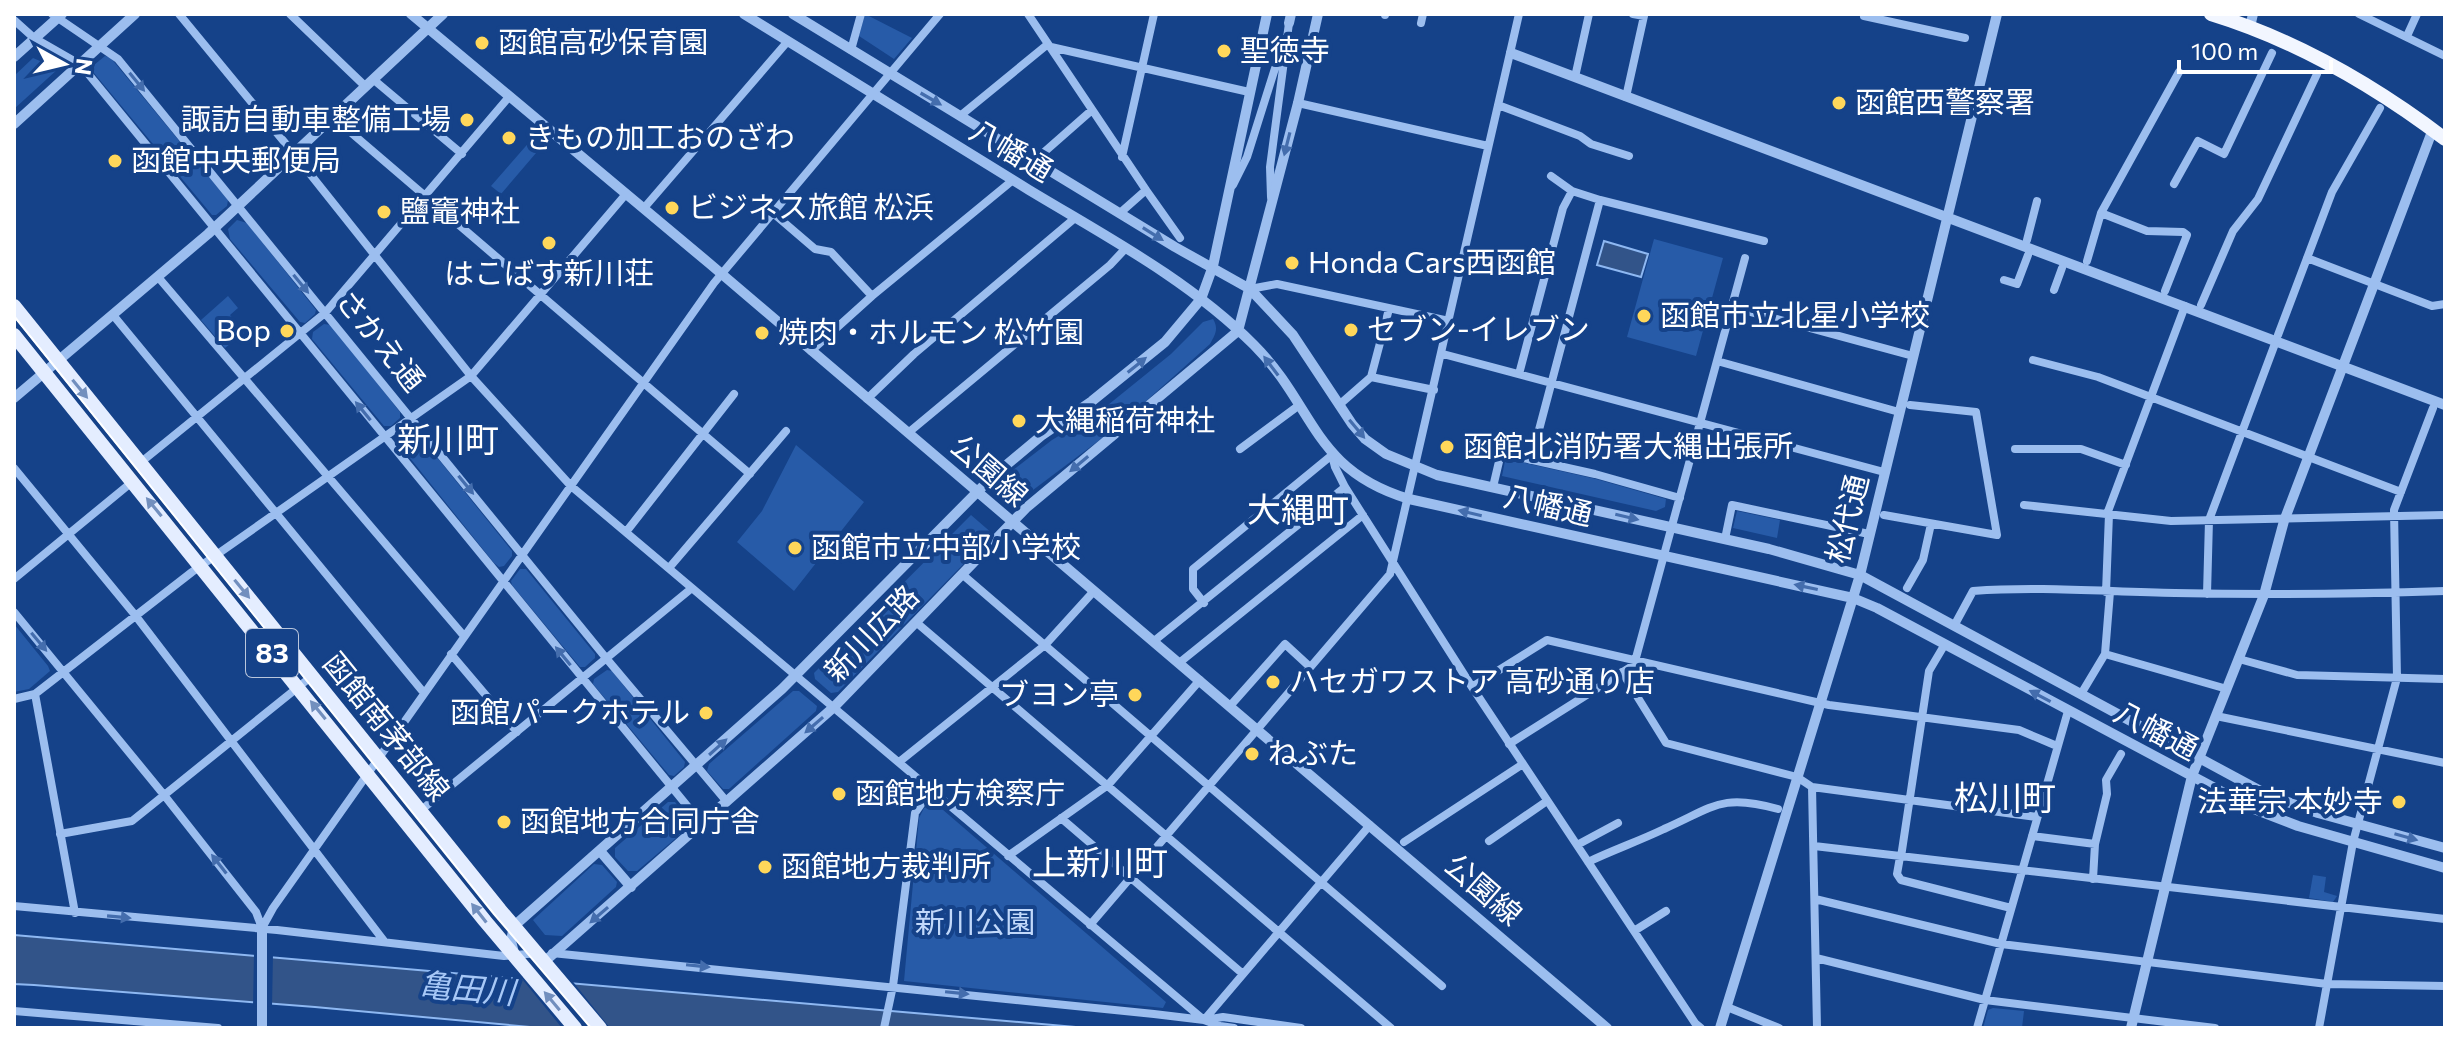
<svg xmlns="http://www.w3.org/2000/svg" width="2459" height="1042" font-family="Commissioner,'Noto Sans JP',sans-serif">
<rect width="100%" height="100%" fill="#154289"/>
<path fill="#275ba8" d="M865,14l47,24 -18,21 -35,-23z
M105,56l5,1 118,143 -1,6 -11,9h-4l-118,-142v-8z
M33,58l7,3 7,-3 11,11 -44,40v-33z
M532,139l10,7 -41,48 -10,-8z
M237,220l10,3 69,87 -1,4 -10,9 -5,-1 -70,-83 -2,-10z
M1654,239l69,19 -27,98 -69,-19z
M228,296l10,12 -8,7 14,18 -19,15 -24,-28z
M1213,319c6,10 2,16 -3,25l-93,83 -96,72 -21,-19 52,-40 51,-31 68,-55 32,-32z
M324,324l7,1 69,87v6l-9,8h-7l-72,-87 1,-7z
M410,431h6l96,120v5l-8,10 -5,1 -5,-4 -96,-120 2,-5z
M796,445l68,57 -70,89 -57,-49 25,-31z
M1508,459l88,20 70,20 -1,8 -9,4 -154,-35 3,-15z
M1737,511l43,9 -3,18 -44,-10z
M971,515l22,19 -155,158 -7,1 -16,-14 -1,-6z
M520,569h6l69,85v4l-10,9h-5l-68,-82 -1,-4z
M14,624l34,42 2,5 -21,18 -15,3z
M607,670l5,1 73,91 -1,5 -10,9 -5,-1 -76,-91 1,-5z
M793,691h6l18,15 -1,5 -87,78h-6l-16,-18 2,-7z
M668,802h7l14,18 -1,8 -51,43h-9l-13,-14v-9z
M935,803l231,199 -3,6 -259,-27 15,-163 5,-10z
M594,864l8,1 15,17 -1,5 -54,49 -17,-1 -12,-15z
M2313,875l13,2 -2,15 13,4 -4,6 -24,-4z
M1993,1008l31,3 -2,17h-39l5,-18z"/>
<path fill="#325489" stroke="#8eb8f2" stroke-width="2" d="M1604,241l44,13 -7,23 -44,-12z
M14,935l1073,93h-546l-226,-21 -281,-22 -20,-1z"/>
<path fill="#154289" d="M254,953h19l-1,54 -19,-1z
M518,974l52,4 40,50h-48z"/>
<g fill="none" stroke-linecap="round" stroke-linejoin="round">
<path stroke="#9cbeef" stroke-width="8" d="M52,14l66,45 488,599 121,144
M179,14l116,141 176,221 100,110 633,534
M290,14l76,73
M1028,14l118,176 -26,23
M2359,14l86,42
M1385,15v-1
M1864,16l101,22
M14,20l20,18 47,27 621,759
M1421,23l2,-9
M2407,36l10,-22
M1051,47l198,45
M851,50l10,-36
M1575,77l14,-63
M374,80l88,74
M1626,97l18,-81 -11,-2
M1298,103l190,43
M1498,105l82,31 11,8 38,12
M960,116l88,-72
M334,118l416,356
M1122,157l32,-143
M1034,161l58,-51
M1551,176l21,15 28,9 164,41
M2174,184l24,-43 26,13 48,-101
M1233,185l14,-28 36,-114
M1146,190l34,48
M1271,197l-1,-30 19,-144
M644,208l144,-167
M773,213l42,36 16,3 41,44
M2101,213l46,18 36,1 4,3 -22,56
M2027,240l10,-39
M2307,258l125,48 13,-2
M2087,261l14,-48 78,-141
M158,277l306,359
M2004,280l13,4 11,-29
M1250,289l27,-5 172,37
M2054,290l8,-22
M2201,305l32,-74 25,-32 59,-125
M1732,307l181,49
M113,315l311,378
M2278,335l54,-143 48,-84
M811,351l61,-55 141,-116
M1443,354l441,118
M2033,360l65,17 303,115
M1717,361l182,51
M1519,374l44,-166 9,-17
M1371,377l63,13
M867,399l47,-45 161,-136
M1339,405l32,-28 18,-68
M908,433l202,-168 15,-16
M1240,449l58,-43
M2015,449h66l45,16
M1531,460l69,-260
M140,463l185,-150 183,-215
M14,468l121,147 249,326
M1493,487l8,-34 94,21 85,24
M2024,505l147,16 274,-6
M2107,514l78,-208
M1884,515l113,20 -21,-123 -66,-7
M626,532l108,-138
M1725,539l7,-34 137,29
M669,568l117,-137
M963,575l479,411
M14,579l118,-97
M1907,588l16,-28 8,-36
M2106,592l3,-78
M2207,594l2,-74 67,-179
M1204,603l-11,-14v-20l139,-114 3,12 10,20 127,200 223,336 6,5
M14,612l150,183 92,117 6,16
M917,623l474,405
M1954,626l19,-35c68,-5 135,1 202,2 90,2 180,1 270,-2
M1154,641l191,-154
M451,654l66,78
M2105,654l122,35
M2239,659l58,16 148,4
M1179,663l184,-148
M1622,672l44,71 131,34 15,10 5,241
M1472,687l75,-47 282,65 190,25 38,16
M35,694l40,219
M2081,694l24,-40 5,-62
M14,699l21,-5 157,-122 279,-196 155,-182
M1230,706l55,-62 25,23
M2216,716l229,47
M1509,744l125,-79 111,-407
M899,762l146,-117 49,-54
M1812,787l225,30
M420,811l272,-223
M1061,818l182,156
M60,834l72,-13 180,-145
M2032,836l63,8 12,-50 -1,-14 15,-26
M1489,841l58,-40
M1404,842l119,-78
M1577,845l41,-22
M1814,846l631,73
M1008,856l100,-71 92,-105
M1900,857l-3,17 4,6 110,28
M1901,857l28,-186 16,-27
M1588,862c25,-12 51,-21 76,-33 50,-22 57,-36 114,-20
M2093,879l2,-35
M1815,899l186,45 326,40 118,2
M14,906l263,24 227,26 34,-3
M1090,925l300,-351 129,-560
M262,928l11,-20 441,-625 226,-269
M1634,931l32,-20
M552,953l602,61 50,6 16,6 14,2
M1816,958l169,42 230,28
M1727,1007l52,21
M14,1011l204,17
M1204,1020l166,-195
M1205,1020l18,-3 78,11
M884,1028l9,-42 22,-173 16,-23
M1977,1028l91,-317
M2319,1028l34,-186 44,-164 -3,-168 39,-102"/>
<path stroke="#9cbeef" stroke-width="10" d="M411,14l299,250 897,764
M744,14c95,58 190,118 285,176 78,47 160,90 225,155 61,61 58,125 155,154l444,99 24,10 377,201 44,17 147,42
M793,14l382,233 75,42 43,46 59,89 13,15 21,15 51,21 332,74 91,26 406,219 52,19 127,35
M1289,23l2,-9
M2250,27l3,-13
M1511,53l934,352
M14,57l48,-43
M14,124l121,-110
M14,398l194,-164 235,-220
M600,851l31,36
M262,928v100
M514,953l-3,-12 3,-15 268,-237 210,-212 49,-41 51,-35 73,-59 36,-43 12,-33 54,-252
M544,962l290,-255 192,-199 212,-177 60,-228 20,-89
M1720,1028l140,-453 137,-561
M2131,1028l61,-252 72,-181 20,-74 149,-392"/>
<path stroke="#e4edff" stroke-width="14" d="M14,306l486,604 100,118
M14,335l471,586 90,107"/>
<path stroke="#f2f6ff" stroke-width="14" d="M2211,14c85,26 164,72 234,125"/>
<path stroke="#fff" stroke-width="2" d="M14,316l480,598 97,114"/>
</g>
<defs><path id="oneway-solid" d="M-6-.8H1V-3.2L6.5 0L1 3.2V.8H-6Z" transform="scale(2)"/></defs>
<g fill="#446dad">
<use href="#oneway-solid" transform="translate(137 82) rotate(51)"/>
<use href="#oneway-solid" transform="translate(931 99) rotate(30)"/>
<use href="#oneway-solid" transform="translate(1287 144) rotate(104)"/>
<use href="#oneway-solid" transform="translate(1153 234) rotate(32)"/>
<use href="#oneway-solid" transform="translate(301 284) rotate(51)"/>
<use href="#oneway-solid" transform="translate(1137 365) rotate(-39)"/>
<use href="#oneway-solid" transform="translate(1271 366) rotate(-127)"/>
<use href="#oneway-solid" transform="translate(363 411) rotate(-129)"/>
<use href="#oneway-solid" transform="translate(1357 429) rotate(50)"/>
<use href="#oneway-solid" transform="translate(1079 464) rotate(140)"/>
<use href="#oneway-solid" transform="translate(466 485) rotate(51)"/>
<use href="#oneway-solid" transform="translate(1470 513) rotate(-167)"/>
<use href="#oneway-solid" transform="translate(1627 517) rotate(13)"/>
<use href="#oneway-solid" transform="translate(1806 587) rotate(-168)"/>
<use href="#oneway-solid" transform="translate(39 642) rotate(50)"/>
<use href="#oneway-solid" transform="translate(563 656) rotate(-129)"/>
<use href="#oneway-solid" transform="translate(2040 696) rotate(-152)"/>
<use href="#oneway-solid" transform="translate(814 725) rotate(139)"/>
<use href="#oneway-solid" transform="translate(718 747) rotate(-42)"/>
<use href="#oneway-solid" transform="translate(2406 837) rotate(16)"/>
<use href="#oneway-solid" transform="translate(219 864) rotate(-128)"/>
<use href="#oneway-solid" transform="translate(599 915) rotate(139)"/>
<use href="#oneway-solid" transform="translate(119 917) rotate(5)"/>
<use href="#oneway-solid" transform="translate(698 966) rotate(6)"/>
<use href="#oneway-solid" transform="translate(957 993) rotate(6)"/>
</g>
<g fill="#728fbe">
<use href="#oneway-solid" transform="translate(80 389) rotate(51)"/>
<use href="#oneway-solid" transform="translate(154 507) rotate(-129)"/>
<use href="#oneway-solid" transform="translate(242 589) rotate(51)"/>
<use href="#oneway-solid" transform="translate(318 710) rotate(-129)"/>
<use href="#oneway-solid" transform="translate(479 913) rotate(-128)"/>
<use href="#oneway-solid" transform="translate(552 1001) rotate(-130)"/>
</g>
<g fill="#ffd75a" stroke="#154289" stroke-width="3">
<circle cx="482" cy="43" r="8"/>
<circle cx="1224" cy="51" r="8"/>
<circle cx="1839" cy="103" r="8"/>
<circle cx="467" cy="120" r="8"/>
<circle cx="509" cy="138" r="8"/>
<circle cx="115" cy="161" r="8"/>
<circle cx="672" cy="208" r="8"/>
<circle cx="384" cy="212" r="8"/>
<circle cx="549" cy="243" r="8"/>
<circle cx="1292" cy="263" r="8"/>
<circle cx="1644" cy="316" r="8"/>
<circle cx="1351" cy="330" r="8"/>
<circle cx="287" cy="331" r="8"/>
<circle cx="762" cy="333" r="8"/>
<circle cx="1019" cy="421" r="8"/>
<circle cx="1447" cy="447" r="8"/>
<circle cx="795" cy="548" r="8"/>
<circle cx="1273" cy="682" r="8"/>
<circle cx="1135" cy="695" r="8"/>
<circle cx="706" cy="713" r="8"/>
<circle cx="1252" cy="754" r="8"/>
<circle cx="839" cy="794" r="8"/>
<circle cx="2399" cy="802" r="8"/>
<circle cx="504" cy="822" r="8"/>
<circle cx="765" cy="867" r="8"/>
</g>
<g text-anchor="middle" stroke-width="8" stroke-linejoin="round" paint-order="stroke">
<rect fill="#154289" stroke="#b9c6dc" stroke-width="2" x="246" y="629" width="52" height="48" rx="6"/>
<g font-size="28" font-weight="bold" fill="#fff">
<text x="272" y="663">83</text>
</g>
<g font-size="30" fill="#fff" stroke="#154289" text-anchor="start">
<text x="498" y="53">函館高砂保育園</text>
<text x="1240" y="61">聖徳寺</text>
<text x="1855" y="113">函館西警察署</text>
<text x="451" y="130" text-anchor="end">諏訪自動車整備工場</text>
<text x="525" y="148">きもの加工おのざわ</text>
<text x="131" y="171">函館中央郵便局</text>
<text x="688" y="218">ビジネス旅館 松浜</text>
<text x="400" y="222">鹽竈神社</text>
<text x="1308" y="273">Honda Cars西函館</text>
<text x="549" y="284" text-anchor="middle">はこばす新川荘</text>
<text x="1660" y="326">函館市立北星小学校</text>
<text x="1367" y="340">セブン-イレブン</text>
<text x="271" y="341" text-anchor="end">Bop</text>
<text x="778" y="343">焼肉・ホルモン 松竹園</text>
<text x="1035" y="431">大縄稲荷神社</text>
<text x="1463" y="457">函館北消防署大縄出張所</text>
<text x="811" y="558">函館市立中部小学校</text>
<text x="1289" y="692">ハセガワストア 高砂通り店</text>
<text x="1119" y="705" text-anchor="end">ブヨン亭</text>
<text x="690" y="723" text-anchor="end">函館パークホテル</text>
<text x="1268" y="764">ねぶた</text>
<text x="855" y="804">函館地方検察庁</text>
<text x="2383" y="812" text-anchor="end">法華宗 本妙寺</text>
<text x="520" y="832">函館地方合同庁舎</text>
<text x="781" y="877">函館地方裁判所</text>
</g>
<g font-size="30" fill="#fff" stroke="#154289">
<text transform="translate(1011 151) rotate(31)" y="10">八幡通</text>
<text transform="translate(380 341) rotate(51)" y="10">さかえ通</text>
<text transform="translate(989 471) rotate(41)" y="10">公園線</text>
<text transform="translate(1548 506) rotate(13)" y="10">八幡通</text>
<text transform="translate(1848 519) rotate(-76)" y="10">松代通</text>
<text transform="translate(872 634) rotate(-46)" y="10">新川広路</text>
<text transform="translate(386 727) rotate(51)" y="10">函館南茅部線</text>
<text transform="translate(2156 731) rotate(28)" y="10">八幡通</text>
<text transform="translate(1483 890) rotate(41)" y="10">公園線</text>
</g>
<g font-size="30" fill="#c2d9fb" stroke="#154289">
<text x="975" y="933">新川公園</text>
</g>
<g font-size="32" font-style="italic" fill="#a7c8f7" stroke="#154289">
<text transform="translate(467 989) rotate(5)" y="11">亀田川</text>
</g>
<g font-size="34" fill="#fff" stroke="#154289">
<text x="448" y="452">新川町</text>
<text x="1298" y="522">大縄町</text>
<text x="2005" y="810">松川町</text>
<text x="1100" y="875">上新川町</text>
</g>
</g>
<rect width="2459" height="1042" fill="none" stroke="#ffffff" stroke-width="32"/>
<g transform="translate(64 64) rotate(98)" stroke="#154289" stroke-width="6" paint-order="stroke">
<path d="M0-6L14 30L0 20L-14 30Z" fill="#ffffff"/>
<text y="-12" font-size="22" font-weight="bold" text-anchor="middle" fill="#ffffff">N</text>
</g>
<path d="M2179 60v12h152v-12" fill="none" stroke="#ffffff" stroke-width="4"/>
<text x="2191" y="60" font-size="24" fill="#ffffff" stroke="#154289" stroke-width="6" paint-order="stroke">100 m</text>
</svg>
